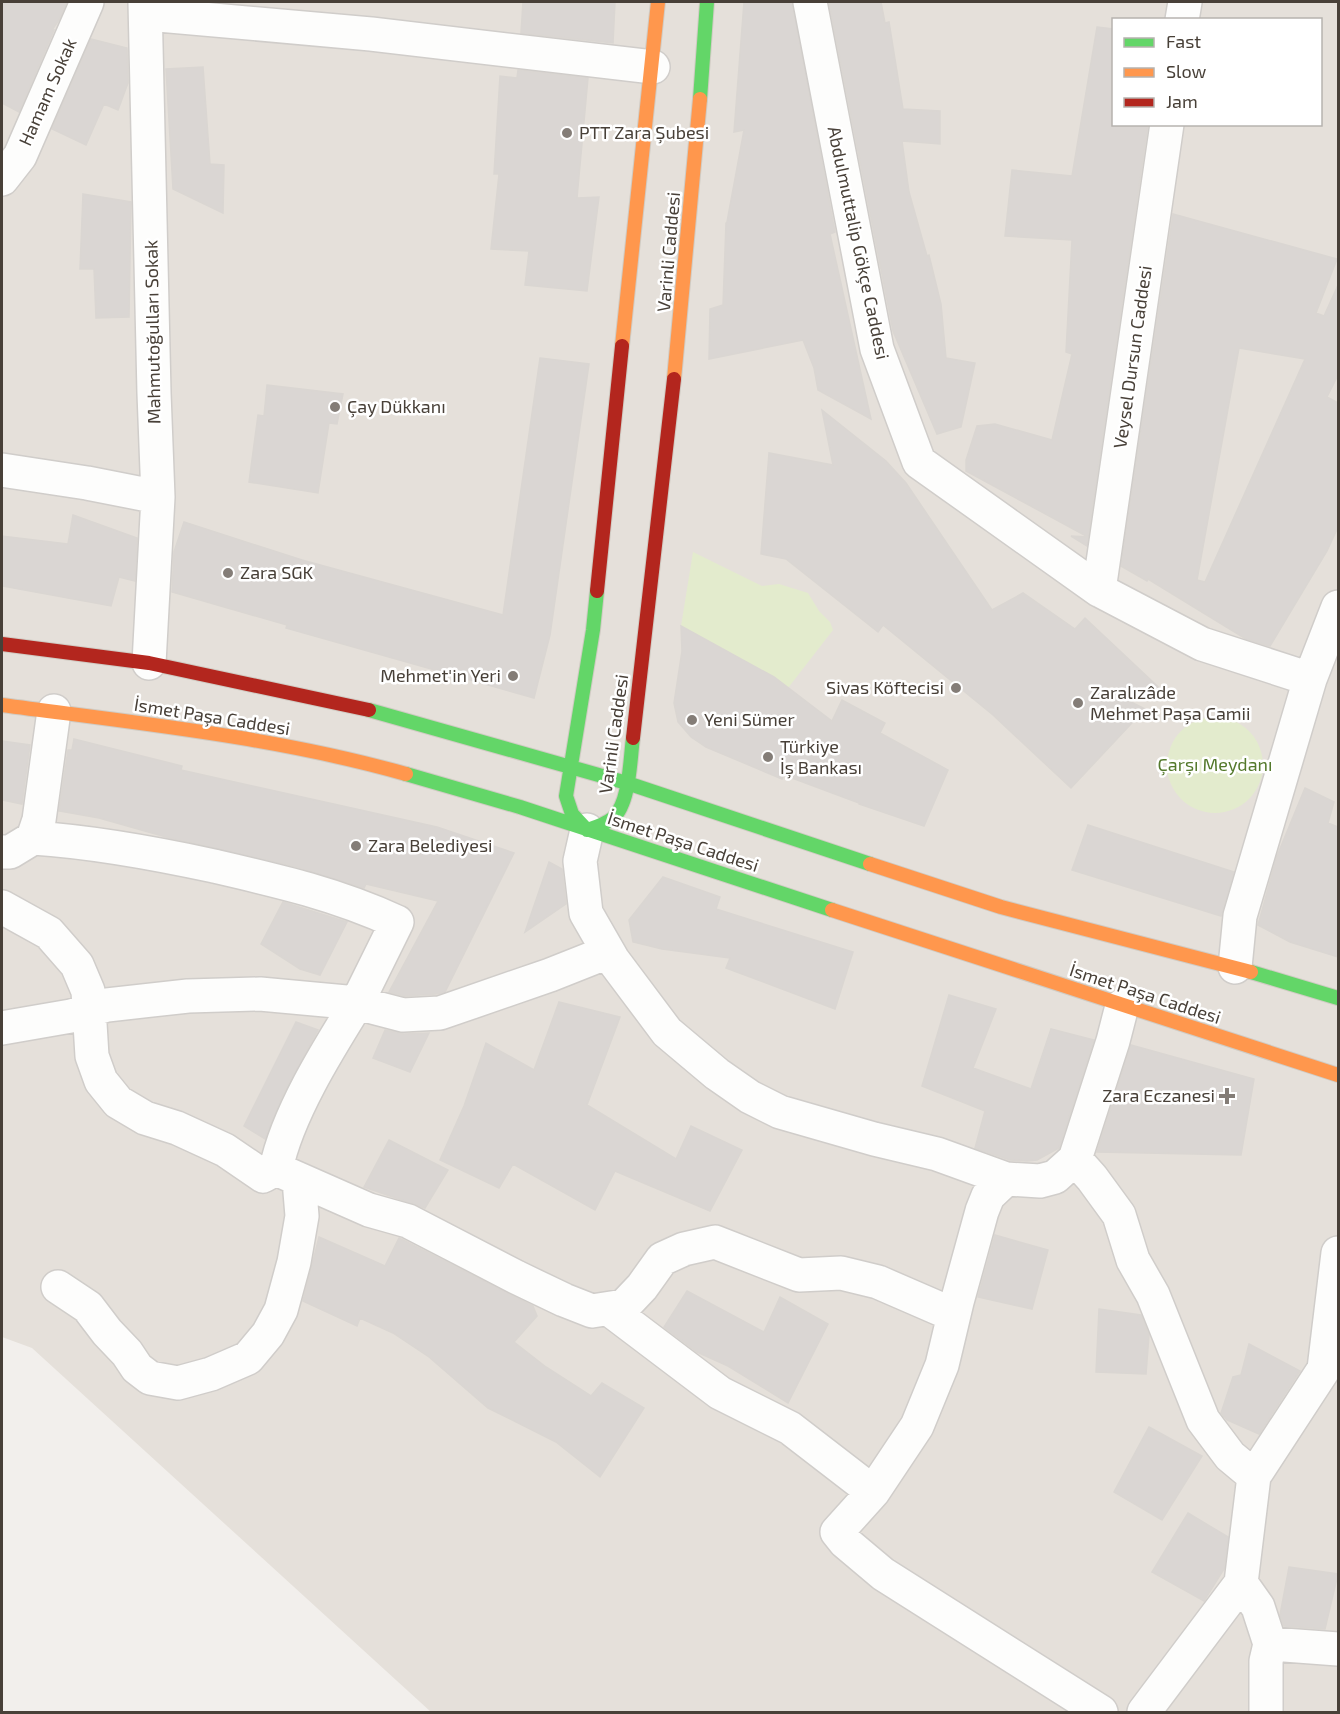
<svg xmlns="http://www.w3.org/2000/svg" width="1340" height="1714" font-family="'Exo 2',sans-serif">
<rect width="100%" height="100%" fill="#f2efec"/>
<path fill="#e5e0da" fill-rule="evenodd" d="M2,2h1336v1710h-907l-399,-364 -30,-11zM1114,20h206v104h-206z"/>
<path fill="#e3ebcd" d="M693,552l69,34 17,-2 29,9 11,18 11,11 3,8 -45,58 -107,-62z
M1167 765a48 48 0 1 1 96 0a48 48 0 1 1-96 0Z"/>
<path fill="#dad6d3" stroke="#dad6d2" stroke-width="1.5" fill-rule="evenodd" d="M2,2h65l-8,18 -7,10h2l-35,82 -17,-9z
M523,2h92l-2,41 -92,-10z
M744,2h48l43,230 -5,2 41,185 -53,-29 -4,-22 -11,-28 -94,19 1,-50 13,-4 3,-82 1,-1 17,-92 -10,2z
M829,2h52l4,21 4,-1 14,87 37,2v33l-38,-3 7,51 18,64 2,-1 12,49 5,54 29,5 -14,64 -24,7 -44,-103z
M1097,27l16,2v95h35l-60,413 -122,-66v-11l11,-34 18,-2 57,16 20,-86 -6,-2 6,-112 -67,-4 7,-66 60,6z
M91,39l36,9 1,35 -10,27 -14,-6 -18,41 -34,-16z
M203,67l7,97 14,1 -1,48 -50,-24 -7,-120z
M518,70l70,8 -11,120 22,-1 -12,94 -62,-6 4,-34 -38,-2 8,-75h-5l6,-98 17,2z
M83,194l48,8 -2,115 -33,1 -2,-49h-14z
M1173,214l164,45 -21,54 8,3 14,-31v90l-11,22 11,6v124l-11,24 -57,95 -24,-7 -98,-60 -1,2 -26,-15zM1239,348l66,11 -100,223 -8,-2z
M540,358l49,6 -39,271 -16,63 -248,-70 1,-3 -115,-33 2,-40 10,-30 118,38 201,55z
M267,385l76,9 -6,30 -8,-1 -11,70 -69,-11 9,-67 6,1z
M822,410l64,51 20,22 86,127 31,-17 52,36 10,-11 85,80 -62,-12 -1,4 38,19 -74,79 -78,-73 -110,-90 -5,7 -92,-73 -25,-5 8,-101 64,12z
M73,515l64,23 -2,43 -16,-4 -8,29 -109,-20v-50l66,8z
M1071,536l17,1 -1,9z
M681,626l93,51 58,44 10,-21 43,23 -5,10 68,37 -24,56 -65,-22v-1l-75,-28 -2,4 -76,-32 -15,-10 -13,-15 -4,-19 8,-52z
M74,739l108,27 -1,4 256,57 77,26 -69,139 -9,2 -31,2 -16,-4 49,-91 -72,-17 -2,4 -75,-23 -123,-28 -67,-19 -40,-7 9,-61h4z
M2,741l28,4 -8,59 -20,-4z
M1305,788l29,14 -6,21 10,4v130l-48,-15 -32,-17 19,-69z
M1088,825l146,47 -13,44 -149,-46z
M549,862l13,7 4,35 -41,28z
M663,877l57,20 -4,12 137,43 -18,57 -109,-41 4,-10 -68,-9 -29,-7 -4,-22z
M283,902l64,20 -27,53 -20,-6 -39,-25z
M949,995l47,14 -23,59 58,21 20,-60 43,11 -35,108 -22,12 -10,1 -17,-1 -35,-12 10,-37 -63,-25z
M559,1002l61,15 -33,88 89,54 15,-33 51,24 -32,61 -95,-40 -20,39 -82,-46 -14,24 -59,-28 24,-54 22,-63 48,27z
M296,1022l22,8 -36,67 -17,42 -21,-13z
M385,1030l19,4 25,-1 -19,39 -37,-14z
M1131,1045l123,34 -13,76 -144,-3z
M389,1140l59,30 -23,38 -61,-21z
M995,1235l53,15 -16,59 -54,-12z
M319,1237l66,29 14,-28 2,1 132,67 4,10 -23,26 32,25 45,29 11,-13 42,25 -44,69 -44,-35 -68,-34 -59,-51 -36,-24 -33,-15 -3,8 -54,-25z
M687,1291l77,41 16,-35 48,27 -40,79 -60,-37 -31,-14 -33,-25z
M1099,1309l42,6 8,20 -3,39 -50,-2z
M1249,1344l51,27 -41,63 -32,-14 -6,-7 12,-36 8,-2z
M1149,1427l53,29 -40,64 -48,-28z
M1188,1513l40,24 -4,32 -20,32 -52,-29z
M1289,1567l49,7 -13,55 -41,-3 -4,-11z"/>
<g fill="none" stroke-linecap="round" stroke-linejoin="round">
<g stroke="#d0cdca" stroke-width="36">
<path id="street" d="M145,2l9,391 4,104 -9,166
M810,2l67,347 42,113 180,128 103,54 108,35
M147,14l224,20 282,33
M1182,20l3,-18
M2,179l18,-23 67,-154
M2,470l85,13 71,14
M1099,590l68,-466
M587,830l-7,31 6,52 27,47 54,72 50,42 33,23 30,15 94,27 63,15 69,25
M2,852h8l23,-14 6,-18 15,-109
M2,907l47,26 28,32 11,26 4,65 9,25 17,21 27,16 32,10 48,22 38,26 13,-7
M608,952l-58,23 -110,38 -37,2 -46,-12c-30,48 -70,112 -81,166l93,41 39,11 108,56 48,23 28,11 32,-5 18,-19 20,-28 22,-10 31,-7 84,33 42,-2 37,9 76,33
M1235,967l5,-51 70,-237 28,-72
M2,1028l69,-12 36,-11 81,-9 72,-2 97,9 40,-81c-61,-28 -118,-41 -183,-56 -60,-13 -120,-24 -181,-28
M1075,1159l17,19 27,37 14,45 20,35 50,125 27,36 24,20
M58,1287l30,20 19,25 20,21 10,15 13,10 28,5 33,-9 37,-16 20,-24 13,-24 13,-48 8,-46 -3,-36
M609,1309l111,84 70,35 83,64
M1241,1583l17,24 12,37 -4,17v51
M1270,1644l68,5
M1101,1712l-218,-138 -38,-32 -8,-10 36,-40 44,-66 25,-61 15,-63 25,-91 6,-15 18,-17 34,2 15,-4 20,-18 38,-118 9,-35
M1144,1712l97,-129 13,-107 70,-107 14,-116"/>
</g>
<g stroke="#d0cbc3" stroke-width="16">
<path id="fast" d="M700,99l7,-97
M597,591l-4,39 -27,166 6,18 15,16c9,-3 19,-6 26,-12 17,-15 17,-59 20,-80
M369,710l258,73 243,81
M406,774l114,33 312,103
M1251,972l87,26"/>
</g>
<g stroke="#d0cbc3" stroke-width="16">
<path id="slow" d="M622,346l36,-344
M674,379l26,-280
M2,705c134,18 274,32 404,69
M870,864l131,43 250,65
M832,910l506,165"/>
</g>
<g stroke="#d0cbc3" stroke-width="16">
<path id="jam" d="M597,591l25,-245
M2,644l147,19 220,47
M633,738l41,-359"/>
</g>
<use href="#street" stroke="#fdfdfc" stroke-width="33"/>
<use href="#fast" stroke="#63d668" stroke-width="14"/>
<use href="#slow" stroke="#ff974d" stroke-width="14"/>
<use href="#jam" stroke="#b3261e" stroke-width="14"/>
</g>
<g fill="#847d77" stroke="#fff" stroke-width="2">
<circle cx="567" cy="133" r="6"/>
<circle cx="335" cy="407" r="6"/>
<circle cx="228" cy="573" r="6"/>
<circle cx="513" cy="676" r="6"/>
<circle cx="956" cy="688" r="6"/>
<circle cx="1078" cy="703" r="6"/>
<circle cx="692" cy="720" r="6"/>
<circle cx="768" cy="757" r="6"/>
<circle cx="356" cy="846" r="6"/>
<path d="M1224 1087h6v6h6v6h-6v6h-6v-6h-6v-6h6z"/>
</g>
<g text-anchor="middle" stroke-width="5" stroke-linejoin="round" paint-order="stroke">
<g font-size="18" fill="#484038" stroke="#fff">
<text transform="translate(48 92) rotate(-66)" y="6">Hamam Sokak</text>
<text transform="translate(858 243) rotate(78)" y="6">Abdulmuttalip Gökçe Caddesi</text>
<text transform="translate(669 252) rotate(-85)" y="6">Varinli Caddesi</text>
<text transform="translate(153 332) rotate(-91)" y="6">Mahmutoğulları Sokak</text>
<text transform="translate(1133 357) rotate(-82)" y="6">Veysel Dursun Caddesi</text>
<text transform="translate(212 717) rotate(9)" y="6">İsmet Paşa Caddesi</text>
<text transform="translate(614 734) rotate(-82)" y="6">Varinli Caddesi</text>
<text transform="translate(683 842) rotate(18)" y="6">İsmet Paşa Caddesi</text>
<text transform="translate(1145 994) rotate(18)" y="6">İsmet Paşa Caddesi</text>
</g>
<g font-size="18" fill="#484038" stroke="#fff" text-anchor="start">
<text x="579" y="139">PTT Zara Şubesi</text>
<text x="347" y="413">Çay Dükkanı</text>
<text x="240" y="579">Zara SGK</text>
<text x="501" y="682" text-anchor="end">Mehmet'in Yeri</text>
<text x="944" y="694" text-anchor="end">Sivas Köftecisi</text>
<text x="1090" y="699">Zaralızâde<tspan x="1090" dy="21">Mehmet Paşa Camii</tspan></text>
<text x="704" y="726">Yeni Sümer</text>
<text x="780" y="753">Türkiye<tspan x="780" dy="21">İş Bankası</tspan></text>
<text x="368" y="852">Zara Belediyesi</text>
<text x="1215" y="1102" text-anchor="end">Zara Eczanesi</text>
</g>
<g font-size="18" fill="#54792c" stroke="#fff">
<text x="1215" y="771">Çarşı Meydanı</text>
</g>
</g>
<rect width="1340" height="1714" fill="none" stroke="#484038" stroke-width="6"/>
<rect x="1112" y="18" width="210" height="108" fill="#ffffff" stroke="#b6b3af" stroke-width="1.5"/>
<rect x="1124" y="38" width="30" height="9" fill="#63d668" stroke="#b6b3af" stroke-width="1.5"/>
<text x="1166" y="48" font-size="18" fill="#484038">Fast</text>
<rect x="1124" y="68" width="30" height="9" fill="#ff974d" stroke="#b6b3af" stroke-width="1.5"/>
<text x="1166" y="78" font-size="18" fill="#484038">Slow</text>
<rect x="1124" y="98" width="30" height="9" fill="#b3261e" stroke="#b6b3af" stroke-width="1.5"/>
<text x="1166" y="108" font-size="18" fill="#484038">Jam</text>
</svg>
